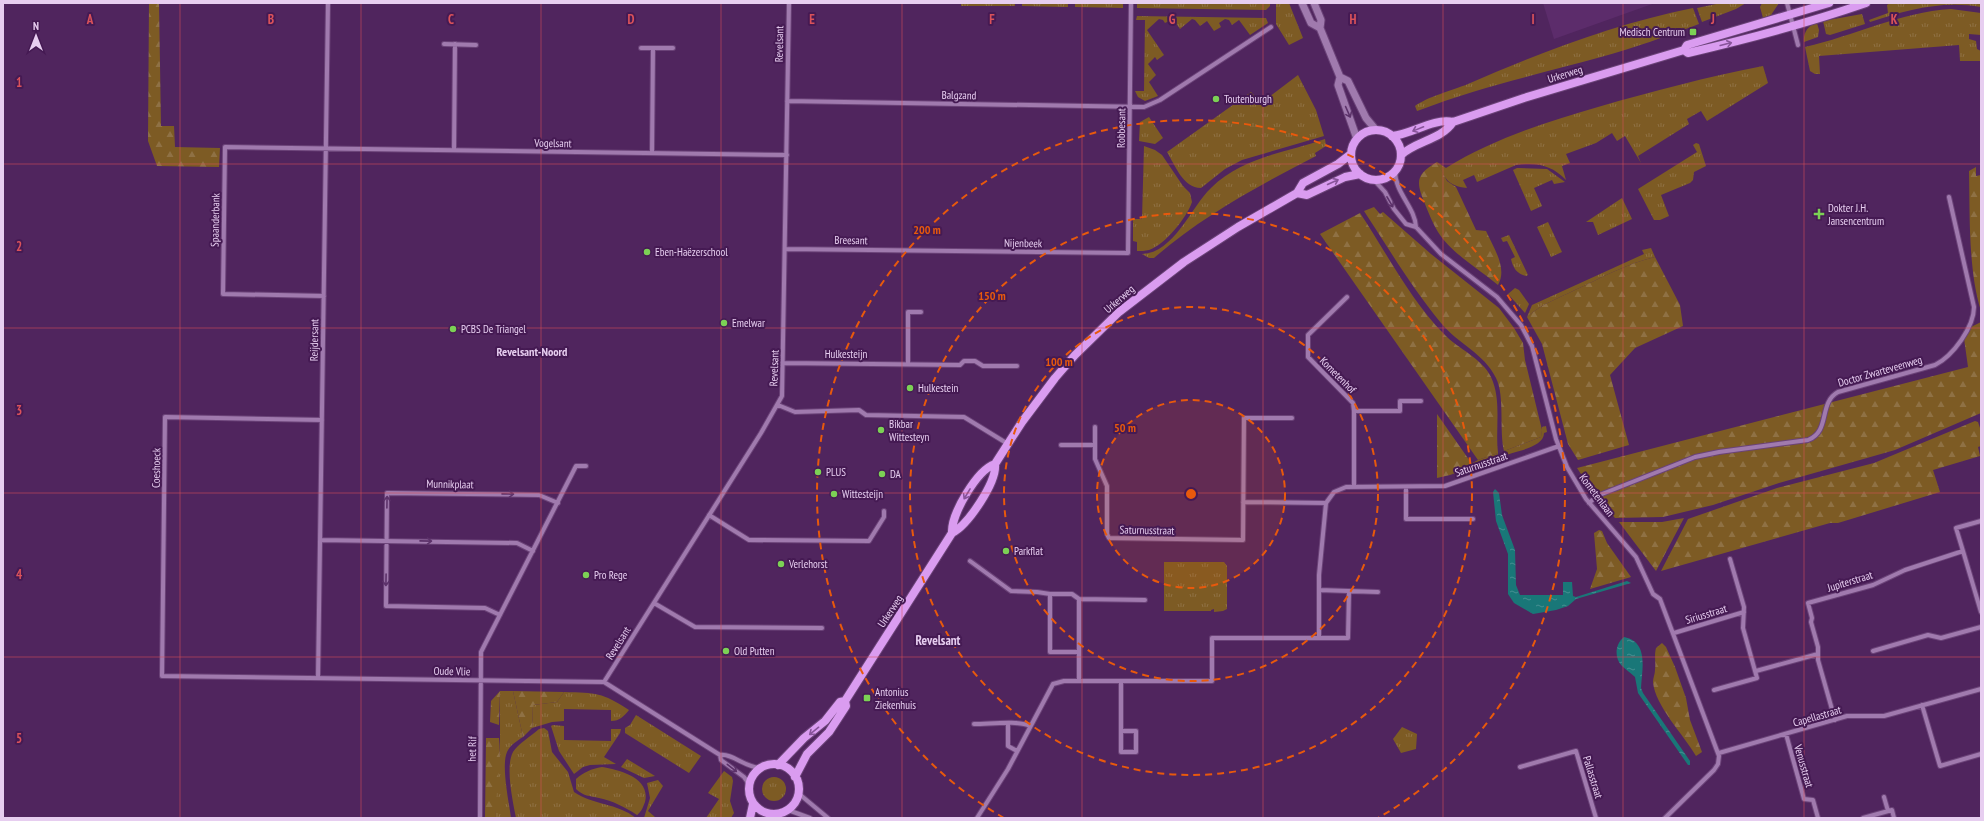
<svg xmlns="http://www.w3.org/2000/svg" width="1984" height="821" font-family="'PT Sans Narrow',sans-serif">
<defs>
<pattern id="grass-tufts" width="24" height="20" patternUnits="userSpaceOnUse"><rect width="24" height="20" fill="#7d5b24"/><path d="M3 7l-1-3M5 7V3M7 7l1-3M15 17l-1-3M17 17v-4M19 17l1-3" fill="none" stroke="#8f7144"/></pattern>
<pattern id="forest-firs" width="22" height="20" patternUnits="userSpaceOnUse"><rect width="22" height="20" fill="#7d5b24"/><path d="M5 1l3.5 6h-7zM16 11l3.5 6h-7z" fill="#8f7144"/></pattern>
<pattern id="water-ripples" width="26" height="14" patternUnits="userSpaceOnUse"><rect width="26" height="14" fill="#197778"/><path d="M2 4q2-2 4 0t4 0M15 11q2-2 4 0t4 0" fill="none" stroke="#468f92"/></pattern>
</defs>
<rect width="100%" height="100%" fill="#50255e"/>
<path fill="#5c2c6b" d="M1543,3h112l-101,36z"/>
<path fill="url(#grass-tufts)" d="M961,3h54v3h-54z
M1022,3h46v4l-46,-1z
M1075,3h48v5l-48,-1z
M1137,3h133v3l-4,4 -129,-2z
M1276,3h13l14,35 -14,7 -13,-21z
M1721,3h25l-10,6 -34,13 -5,-14z
M1762,3h17l-8,12 -8,3 -3,-11z
M1890,3h91v4c-39,-7 -75,3 -111,15l-1,-2 19,-7 -1,-8z
M1693,8l6,16c-32,12 -65,24 -98,33 -61,17 -122,30 -181,53l-3,1 -2,-5c12,-9 38,-16 53,-22 74,-32 146,-60 225,-76z
M1951,9l30,4v22l-12,-1v5l7,2 1,8 4,2v10h-21l-1,-16 -140,11 1,18h-5l-5,-3 -5,-24c49,-11 95,-35 146,-38z
M1862,14l3,10 -35,11 -4,-1 -3,-13z
M1137,16l129,2 2,5 -18,12 -11,-15 -7,5 -3,-5 -4,-1 -6,4 2,4 -7,4 -7,-10 -7,5 -5,-6 -3,-1 -12,10 -7,-10 -8,4 -2,-3 -4,-1 -12,11 17,25 -7,5 -2,-3 -7,7 8,11 -7,7 9,14 -13,5 -7,-4 -3,-6h9l1,-71h-9z
M1817,23l2,7 -1,7 -14,5c-1,-9 4,-17 13,-19z
M1763,66l5,17 -61,38 -6,-10 -14,8 2,5 -51,32 3,7 -16,-27 -8,5 -5,-8 -16,10 -30,11 4,9 -8,3 4,14c-14,-15 -30,-18 -50,-15l-39,17 -3,-7 -11,5 4,8c-20,-2 -22,-10 -30,-26l9,6c47,-29 100,-46 152,-61 55,-16 109,-30 165,-41z
M1298,75l18,35 8,26 -82,24 -17,9 -24,19c-18,0 -26,-23 -34,-36l84,-60 10,11z
M1149,117l14,21 -8,6 -16,-3 1,-19z
M1325,139l1,7 -11,7 1,3c-56,29 -114,60 -162,102h-5l-7,-4c32,-1 49,-47 69,-66 31,-31 74,-35 114,-49z
M1696,143l3,1 7,22 -12,6 -1,8 -3,3 -29,12 8,21 -9,4h-6l-16,-31 59,-37 -4,-7z
M1144,146l11,4 7,5 21,31 7,7 2,9c-5,15 -27,43 -43,48 -4,1 -8,1 -12,1v-9l-4,-1v-22h9z
M1517,168l30,1 18,13 -11,2 -2,-4 -18,8 8,18 -11,5 -18,-41z
M1622,198l10,21 -34,16 -5,-13h-7z
M1548,222l14,30 -11,5 -14,-30z
M1509,235l19,40 -2,1c-9,-2 -13,-8 -15,-17l4,-2 -8,-16 -4,1 -2,-4z
M1651,248l4,9c-27,6 -54,21 -80,33 -16,8 -34,14 -48,27l5,-12 112,-51 -2,-4z
M1515,288l4,2 10,14 -4,9 -17,-19z
M1546,426l1,6 -3,1c0,14 -27,18 -38,22l-2,-4 37,-14 1,-10z
M1498,453v5l-48,17 28,-15z
M1164,562h60l3,4v43l-4,2 -9,1v-3l-3,1v1h-47z
M500,691h13l10,46c-6,4 -13,8 -16,15 -6,14 2,50 4,66h-15l-1,-18 5,-52z
M564,692c33,1 37,0 65,18 -5,6 -9,11 -18,11v-11l-47,-1v12l-12,1 -20,6 1,-23 24,-3z
M636,715l65,41 -12,17 -64,-40v-5l5,-3z
M553,725l11,1v14l47,1v-12h10l-1,4 -16,24 12,7 -26,1 -7,2 -9,7 -15,-23 -8,-25z
M1402,727l15,7 -1,15 -15,4 -8,-14z
M544,728l4,3 4,21 16,20 6,20c19,13 43,11 62,26h-120c-3,-16 -11,-51 -3,-66 5,-8 18,-16 26,-23z
M627,759l28,17 -11,2 -23,-11z
M602,767c18,3 49,11 43,35 -2,5 -3,9 -8,13 -12,-8 -24,-14 -38,-17 -9,-2 -16,-2 -23,-9v-10c8,-7 15,-10 26,-12z
M724,771l8,6 1,4 -3,20 4,12 -3,5h-25l13,-19 -11,-6z
M762 789a12 12 0 1 1 24 0a12 12 0 1 1-24 0Z
M658,780l5,6 -15,25 7,6 -11,1 6,-20 -3,-15z"/>
<path fill="url(#forest-firs)" d="M149,3h10l2,123h13l1,21 45,1 -1,19 -62,-1 -9,-25z
M1437,162l10,19 9,6 20,43 10,1c7,16 22,37 12,54 -18,-15 -48,-33 -60,-53 -5,-8 -9,-18 -13,-28 -9,-22 -10,-29 12,-42z
M1976,167v9l5,-1v136c-13,-41 -11,-97 -12,-140z
M1374,207l6,7 3,-2 48,42 68,54 15,20 9,15 2,17 17,70 -1,7 -37,14c-5,-21 1,-55 -8,-73 -12,-25 -38,-34 -55,-55 -29,-35 -52,-74 -77,-112z
M1360,213c26,39 51,88 84,121 14,15 38,24 47,43 11,23 4,52 7,76l-20,7 -158,-226z
M1655,257l25,48 3,21 -48,22 -25,27 19,70 -51,15 -10,-16 -26,-100 -15,-27c14,-13 32,-19 48,-27 26,-12 53,-27 80,-33z
M1981,322v91l-86,37 -116,33 -66,22 -50,12 -48,1 -22,-26 -16,-24 391,-101 -5,-36z
M1437,414l35,50 -22,11 -13,3z
M1975,421l3,1 3,9v15l-3,1 2,9 -47,14 7,22 -102,31h-8l-169,48 27,-52 89,-31 97,-25z
M1684,518l-28,53 -37,-49h43z
M1599,530l3,1 5,12 24,34 -41,12 7,-20 -3,-36z
M1662,643l4,4 9,20 11,31 4,22 12,32 -6,4c-12,-21 -41,-50 -43,-74 0,-4 2,-8 2,-12 1,-8 -1,-14 1,-22z
M500,691l-1,34 -9,-3 1,-21z
M513,691l51,1 -7,10 -24,3 -1,23 -9,9z
M486,738h13c3,26 -4,54 -3,80h-11z"/>
<path fill="url(#water-ripples)" d="M1495,489l4,4 3,22 13,35 1,35 4,10h43v-13h9l1,14 3,1 51,-16 4,2 -55,16 -8,7 -12,4 -23,4 -19,-11 -6,-9v-40l-12,-33 -3,-29z
M1624,637c25,5 18,32 17,51l2,5 47,68v4h-2l-50,-72 -3,-16c-4,-4 -9,-7 -13,-11 -8,-8 -7,-22 2,-29z"/>
<g fill="none" stroke-linecap="round" stroke-linejoin="round">
<g stroke="#6b4378" stroke-width="6">
<path id="minor" d="M1787,3l11,42
M444,44l32,1
M641,48h32
M787,101l357,6 16,-7 111,-73
M454,150l1,-106
M652,153l1,-105
M1395,171c0,22 20,36 21,56
M1374,180l11,12 9,17 12,15 10,3 25,27 56,43 24,28 11,21 24,93 11,28 19,32 50,58 17,37 7,5 59,157 -1,8 -4,6 -49,48
M785,249l343,4 3,-250
M324,296l-101,-2 2,-147 562,8
M1347,297l-39,38v22l45,46 1,8h46v-10h21
M784,363l176,2 4,-4h11l8,5h34
M908,364v-52h13
M778,405l17,7 64,-2 7,5 98,2 44,27
M322,420l-157,-3 -3,259 442,6 116,73c12,-2 26,13 41,13
M1095,427v32l12,27v48l2,4 134,2 1,-122h48
M1061,445h34
M1354,486v-75
M1406,487v32h67
M1243,502l83,1
M1589,503l8,-7 98,-39 24,-5 89,-12c23,-9 10,-37 30,-48l97,-27c18,-9 39,-38 39,-58l-25,-110
M709,515l40,25 120,1 15,-24v-6
M320,540l197,3 16,8
M1963,551l18,61
M970,561l41,30 26,1 13,2
M1319,590l59,2
M654,603l41,24 127,1
M500,615l-15,-7 -99,-2 1,-113 152,2 19,8
M1674,633l70,-21
M1319,638v-63l7,-72 8,-11 12,-5 99,-1 114,-40
M1873,651l55,-16 13,3 40,-11
M1079,652h-29v-58h22l7,5 66,1
M1756,671l62,-17
M318,678l10,-675
M1079,681v-82
M1121,681v71h15v-21h-15
M604,682l157,-249 21,-37 7,-393
M1714,690l43,-12 -14,-50 1,-21 -14,-48
M1922,705l18,61 41,-12
M1835,720l-17,-60v-13l-7,-25 1,-4 -4,-15 65,-18 32,-15 58,-19 -7,-23 25,-7
M974,724c16,0 44,-4 56,2
M1008,724v22l9,5
M1786,734l18,65 9,1 5,18
M1719,753l128,-37h37l97,-27
M720,755l1,5 23,17 5,7
M1520,767l56,-16 20,67
M798,793l30,25
M1884,797l4,14
M788,810l22,8
M480,818l1,-166 95,-186h10
M977,818l31,-49 45,-85 11,-3h148v-43h136l1,-46
M1863,818l29,-8 2,8"/>
</g>
<g stroke="#6b4378" stroke-width="9">
<path id="tertiary" d="M1302,3l9,20 9,5
M1314,3l7,17 -1,8 20,49 -2,8 19,54
M1340,77l8,4 18,37 10,12"/>
</g>
<g stroke="#6b4378" stroke-width="10">
<path id="secondary" d="M1684,50l4,3c60,-14 120,-30 178,-50
M1351 155a25 25 0 1 1 50 0a25 25 0 1 1-50 0Z
M1392,136c21,-2 40,-18 61,-14l71,-24 160,-48 3,-5 142,-42
M1401,155c15,-14 40,-15 52,-33
M1297,193l10,2 38,-18 15,-3
M952,533c-1,-19 25,-63 43,-69
M749 789a25 25 0 1 1 50 0a25 25 0 1 1-50 0Z
M778,765l26,-27 21,-17 15,-19 5,-1
M795,777l12,-23 22,-22 17,-26 -1,-5 107,-168c16,-8 45,-51 43,-69l27,-42 33,-44 20,-23 44,-43 65,-50 54,-35 59,-34 6,-10 35,-19 13,-10
M750,818l3,-14"/>
</g>
<use href="#minor" stroke="#a07aae" stroke-width="4"/>
<use href="#tertiary" stroke="#a07aae" stroke-width="7"/>
<use href="#secondary" stroke="#da9cf0" stroke-width="8"/>
</g>
<defs><path id="oneway-shaft" d="M-6 0H5M1.5-3L5.5 0L1.5 3" fill="none" stroke-width="1.6" stroke-linecap="round" stroke-linejoin="round"/></defs>
<g stroke="#88549a">
<use href="#oneway-shaft" transform="translate(1726 44) rotate(-14)"/>
<use href="#oneway-shaft" transform="translate(1418 129) rotate(158)"/>
<use href="#oneway-shaft" transform="translate(1333 182) rotate(-24)"/>
<use href="#oneway-shaft" transform="translate(967 494) rotate(121)"/>
<use href="#oneway-shaft" transform="translate(814 731) rotate(141)"/>
</g>
<g stroke="#5c326a">
<use href="#oneway-shaft" transform="translate(1348 112) rotate(66)"/>
<use href="#oneway-shaft" transform="translate(1390 202) rotate(60)"/>
<use href="#oneway-shaft" transform="translate(508 494) rotate(1)"/>
<use href="#oneway-shaft" transform="translate(387 502) rotate(-89)"/>
<use href="#oneway-shaft" transform="translate(426 541) rotate(1)"/>
<use href="#oneway-shaft" transform="translate(386 580) rotate(91)"/>
<use href="#oneway-shaft" transform="translate(732 768) rotate(38)"/>
</g>
<path fill="none" stroke="#da525a" stroke-width="1" stroke-opacity="0.55" d="M180,3v815M361,3v815M541,3v815M721,3v815M902,3v815M1082,3v815M1263,3v815M1443,3v815M1623,3v815M1804,3v815M3,164h1978M3,328h1978M3,493h1978M3,657h1978"/>
<circle cx="1191" cy="494" r="94" fill="#e8590c" fill-opacity=".12"/>
<g fill="none" stroke="#e8590c" stroke-width="2" stroke-dasharray="7 5">
<circle cx="1191" cy="494" r="94"/>
<circle cx="1191" cy="494" r="187"/>
<circle cx="1191" cy="494" r="281"/>
<path d="M1004 818A374 374 0 1 1 1378 818"/>
</g>
<g fill="#7cd155" stroke="#451a53" stroke-width="1.5">
<rect x="1689" y="28" width="8" height="8" rx="2"/>
<circle cx="1216" cy="99" r="4"/>
<path d="M1817 208h4v4h4v4h-4v4h-4v-4h-4v-4h4z"/>
<circle cx="647" cy="252" r="4"/>
<circle cx="724" cy="323" r="4"/>
<circle cx="453" cy="329" r="4"/>
<circle cx="910" cy="388" r="4"/>
<circle cx="881" cy="430" r="4"/>
<circle cx="818" cy="472" r="4"/>
<circle cx="882" cy="474" r="4"/>
<circle cx="834" cy="494" r="4"/>
<circle cx="1006" cy="551" r="4"/>
<circle cx="781" cy="564" r="4"/>
<circle cx="586" cy="575" r="4"/>
<circle cx="726" cy="651" r="4"/>
<rect x="863" y="694" width="8" height="8" rx="2"/>
</g>
<g text-anchor="middle" stroke-width="4" stroke-linejoin="round" paint-order="stroke">
<g font-size="11" fill="#e7cef0" stroke="#451a53" text-anchor="start">
<text x="1685" y="36" text-anchor="end">Medisch Centrum</text>
<text x="1224" y="103">Toutenburgh</text>
<text x="1828" y="212">Dokter J.H.<tspan x="1828" dy="13">Jansencentrum</tspan></text>
<text x="655" y="256">Eben-Haëzerschool</text>
<text x="732" y="327">Emelwar</text>
<text x="461" y="333">PCBS De Triangel</text>
<text x="918" y="392">Hulkestein</text>
<text x="889" y="428">Bikbar<tspan x="889" dy="13">Wittesteyn</tspan></text>
<text x="826" y="476">PLUS</text>
<text x="890" y="478">DA</text>
<text x="842" y="498">Wittesteijn</text>
<text x="1014" y="555">Parkflat</text>
<text x="789" y="568">Verlehorst</text>
<text x="594" y="579">Pro Rege</text>
<text x="734" y="655">Old Putten</text>
<text x="875" y="696">Antonius<tspan x="875" dy="13">Ziekenhuis</tspan></text>
</g>
<g font-size="11" fill="#e7cef0" stroke="#451a53">
<text transform="translate(779 44) rotate(-89)" y="4">Revelsant</text>
<text transform="translate(1565 74) rotate(-17)" y="4">Urkerweg</text>
<text transform="translate(959 95) rotate(1)" y="4">Balgzand</text>
<text transform="translate(1121 128) rotate(-89)" y="4">Robbesant</text>
<text transform="translate(553 143) rotate(1)" y="4">Vogelsant</text>
<text transform="translate(215 220) rotate(-89)" y="4">Spaanderbank</text>
<text transform="translate(851 240) rotate(1)" y="4">Breesant</text>
<text transform="translate(1023 243) rotate(1)" y="4">Nijenbeek</text>
<text transform="translate(1119 299) rotate(-41)" y="4">Urkerweg</text>
<text transform="translate(314 340) rotate(-89)" y="4">Reijdersant</text>
<text x="846" y="358">Hulkesteijn</text>
<text transform="translate(774 368) rotate(-88)" y="4">Revelsant</text>
<text transform="translate(1880 371) rotate(-16)" y="4">Doctor Zwarteveenweg</text>
<text transform="translate(1338 375) rotate(45)" y="4">Kometenhof</text>
<text transform="translate(1481 464) rotate(-19)" y="4">Saturnusstraat</text>
<text transform="translate(156 468) rotate(-89)" y="4">Coeshoeck</text>
<text transform="translate(450 484) rotate(1)" y="4">Munnikplaat</text>
<text transform="translate(1597 495) rotate(53)" y="4">Kometenlaan</text>
<text transform="translate(1147 530) rotate(1)" y="4">Saturnusstraat</text>
<text transform="translate(1850 581) rotate(-17)" y="4">Jupiterstraat</text>
<text transform="translate(890 611) rotate(-57)" y="4">Urkerweg</text>
<text transform="translate(1706 614) rotate(-17)" y="4">Siriusstraat</text>
<text transform="translate(618 643) rotate(-58)" y="4">Revelsant</text>
<text transform="translate(452 671) rotate(1)" y="4">Oude Vlie</text>
<text transform="translate(1817 716) rotate(-16)" y="4">Capellastraat</text>
<text transform="translate(472 749) rotate(-89)" y="4">het Rif</text>
<text transform="translate(1804 766) rotate(74)" y="4">Venusstraat</text>
<text transform="translate(1593 777) rotate(73)" y="4">Pallasstraat</text>
</g>
<g font-size="12" font-weight="bold" fill="#e7cef0" stroke="#451a53">
<text x="532" y="356">Revelsant-Noord</text>
</g>
<g font-size="13" font-weight="bold" fill="#e7cef0" stroke="#451a53">
<text x="938" y="645">Revelsant</text>
</g>
</g>
<g font-size="13" text-anchor="middle" font-weight="bold" fill="#da525a" stroke="#451a53" stroke-width="4" stroke-linejoin="round" paint-order="stroke">
<text x="90" y="24">A</text>
<text x="271" y="24">B</text>
<text x="451" y="24">C</text>
<text x="631" y="24">D</text>
<text x="812" y="24">E</text>
<text x="992" y="24">F</text>
<text x="1172" y="24">G</text>
<text x="1353" y="24">H</text>
<text x="1533" y="24">I</text>
<text x="1713" y="24">J</text>
<text x="1894" y="24">K</text>
<text x="19" y="87">1</text>
<text x="19" y="251">2</text>
<text x="19" y="415">3</text>
<text x="19" y="579">4</text>
<text x="19" y="743">5</text>
</g>
<circle cx="1191" cy="494" r="6" fill="#e8590c" stroke="#451a53" stroke-width="2"/>
<g font-size="12" text-anchor="middle" font-weight="bold" fill="#e8590c" stroke="#451a53" stroke-width="4" stroke-linejoin="round" paint-order="stroke">
<text x="927" y="234">200 m</text>
<text x="992" y="300">150 m</text>
<text x="1059" y="366">100 m</text>
<text x="1125" y="432">50 m</text>
</g>
<rect width="1984" height="821" fill="none" stroke="#e7cef0" stroke-width="8"/>
<g transform="translate(36 36)" stroke="#451a53" stroke-width="3" paint-order="stroke">
<path d="M0-3L7 15L0 10L-7 15Z" fill="#e7cef0"/>
<text y="-6" font-size="11" font-weight="bold" text-anchor="middle" fill="#e7cef0">N</text>
</g>
</svg>
